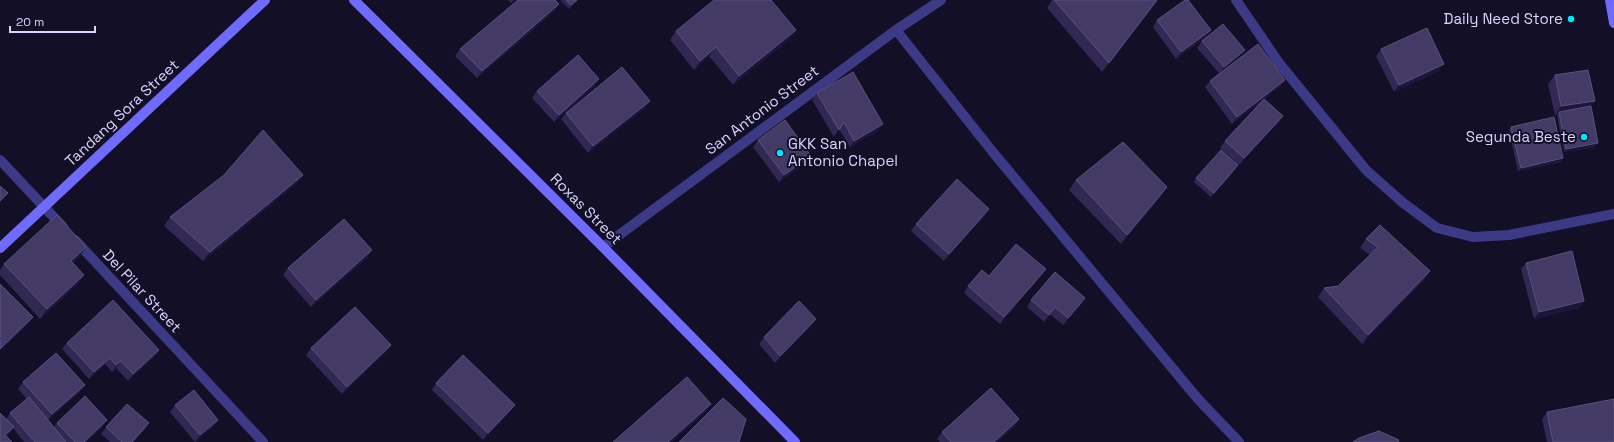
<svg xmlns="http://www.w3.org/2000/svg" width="1614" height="442" font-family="'Space Grotesk',sans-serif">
<rect width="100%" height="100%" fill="#130f26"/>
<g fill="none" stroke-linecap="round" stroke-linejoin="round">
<path stroke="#3d3a85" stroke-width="10" d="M1236,0l43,63 87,107 36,32 35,26 36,9 36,-2 105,-21
M896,30l96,121 206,248 41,43
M0,160l63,67
M75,240l188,202
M603,247l293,-217 45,-30"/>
<path stroke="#6f6bff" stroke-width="10" d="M354,0l249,247 192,195
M1610,0l4,23
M0,248l265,-248"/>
</g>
<path fill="#312854" d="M508,0h6l-3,3z
M560,0h18l-9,9z
M1052,0h106l-56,72 -55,-64z
M559,4l-4,7 -78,67 -22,-22 5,-7z
M1157,20l49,17 -30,22 -23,-32z
M676,31l114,8 -57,46 -24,-29 -15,14 -24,-30z
M1202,41l38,15 -14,12 54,19 -16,12 14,24 -39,42 -19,-17 5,-7 37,-40 -30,23 -27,-37 5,-6 9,-8 -22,-25z
M1381,49l58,22 -45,21 -18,-36z
M1555,75l36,31 4,41 -31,5 -7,-37 -2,1 -7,-32z
M595,86l-41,36 -22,-24 5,-7z
M817,93l61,38 -28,16 -11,-18 -5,8 -22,-37z
M645,108l-57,45 -27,-34 5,-6z
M1511,127l52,31 -2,4 -43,9 -9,-40z
M758,140l53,16 -5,7 -27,19 -26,-35z
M1236,169l-25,28 -17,-15 2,-4z
M1076,180l85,16 -40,48 -52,-54z
M296,184l-93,77 -39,-35 6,-9z
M985,215l-41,46 -33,-30 5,-7z
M1366,239l64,32 -6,9 -62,64 -44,-47 6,-9 14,-2 32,-31 -10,-7z
M86,247l-6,9 -7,7 11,12 -6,9 -38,35 -40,-44v-5l4,-6z
M368,257l-57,50 -28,-32 5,-7z
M1526,263l58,38 -5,7 -45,11 -13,-50z
M1046,269l-5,7 -41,48 -36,-31 4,-7z
M1085,298l-4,7 -18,20 -13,-11 -6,8 -17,-15 4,-7z
M811,326l-36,37 -16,-19 5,-7z
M67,343l92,7 -5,7 -26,24 -12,-13 -4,4 -7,-8 -16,15 -27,-30z
M391,345l-5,7 -44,42 -36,-39 5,-7z
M23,382l57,10 -32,28 6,7 3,-4 50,-3 -5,7 -16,15h-62l-11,-14 -4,6 -9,8 6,-23 4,-6 17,-14 -9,-10z
M436,383l74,29 -27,28 -51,-50z
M175,405l38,22 -18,15 -25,-30z
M1547,412l67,30h-67l-5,-23z
M1019,419l-4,7 -18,16h-57l-3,-3 5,-7z
M106,427l38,3 -11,12h-23l-9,-8z"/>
<path fill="#1d163a" d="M577,0h1l-9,9 2,-4z
M1157,0h1l-56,72 7,-9z
M559,4l-4,7 -78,67 5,-7z
M796,30l-6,9 -57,46 6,-9z
M1211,30l-5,7 -30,22 5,-7z
M716,47l-7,9 -15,14 6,-9z
M1245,50l-5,6 -21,18 5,-7z
M1444,64l-5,7 -45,21 5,-7z
M599,79l-4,7 -41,36 5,-7z
M1285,80l-5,7 -48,37 5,-7z
M650,101l-5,7 -57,45 5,-7z
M1595,101l-7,9 -29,2 -2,3 -2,1 6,-10z
M1283,116l-5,7 -39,42 5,-7z
M883,124l-5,7 -28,16 4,-6z
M1598,143l-3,4 -31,5 2,-3z
M811,156l-5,7 -27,19 5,-7z
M1563,158l-2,4 -43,9 3,-3z
M1238,165l-2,4 -25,28 3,-4z
M303,175l-7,9 -93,77 7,-9z
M1167,187l-6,9 -40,48 6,-9z
M8,193l-5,7 -3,3v-2z
M989,209l-4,6 -41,46 5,-7z
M86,247l-6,9 -15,14 6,-9z
M372,250l-4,7 -57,50 5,-7z
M1046,269l-5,7 -41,48 4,-7z
M1430,271l-6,9 -62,64 6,-9z
M84,275l-6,9 -38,35 7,-10z
M1085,298l-4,7 -18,20 5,-7z
M1584,301l-5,7 -45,11 5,-7z
M33,317l-5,7 -28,27v-2z
M816,319l-5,7 -36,37 5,-7z
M391,345l-5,7 -44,42 5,-7z
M159,350l-5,7 -26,24 5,-7z
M110,358l-5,6 -16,15 5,-7z
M121,361l-5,7 -4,4 4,-7z
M85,385l-5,7 -32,29 4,-7z
M711,404l-6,9 -33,29h-4z
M515,405l-5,7 -27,28 5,-7z
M1019,419l-4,7 -18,16h-3z
M107,420l-5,7 -16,15h-2z
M218,420l-5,7 -18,15 5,-7z
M149,423l-5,7 -11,12h-1z
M14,427l-5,7 -8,8 4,-7z"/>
<path fill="#433a66" stroke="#5a527e" d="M518,0h37l4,4 -77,67 -22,-22z
M566,0h11l-6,5z
M714,0h57l25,30 -57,46 -23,-29 -16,14 -24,-30z
M1054,0h103l-48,63z
M1185,0h3l23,30 -30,22 -24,-32z
M1223,24l22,26 -21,17 -22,-26z
M1427,28l17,36 -45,21 -18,-36z
M1258,44l27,36 -48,37 -27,-36z
M578,55l21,24 -40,36 -22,-24z
M622,67l28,34 -57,45 -27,-33z
M1588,70l7,31 -34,5 -6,-31z
M853,72l30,52 -29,17 -10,-19 -5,8 -22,-37z
M1264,99l19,17 -39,42 -19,-17z
M1591,106l7,37 -32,6 -7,-37z
M1554,117l9,41 -42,10 -10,-41z
M785,120l26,36 -27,19 -26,-35z
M263,130l40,45 -93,77 -40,-35 54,-42z
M1123,142l44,45 -40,48 -51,-55z
M1221,150l17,15 -24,28 -18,-15z
M957,179l32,30 -40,45 -33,-30z
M0,186l8,7 -8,8z
M57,215l29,32 -15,14 13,14 -37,34 -43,-45z
M344,219l28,31 -56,50 -28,-32z
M1380,225l50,46 -62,64 -44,-47 14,-2 40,-39 -12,-8z
M1016,244l30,25 -42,48 -36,-31 14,-16 7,6z
M1572,251l12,50 -45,11 -13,-49z
M1055,272l30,26 -17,20 -13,-11 -6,8 -18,-15z
M0,284l33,33 -33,32z
M113,300l46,50 -26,24 -12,-13 -5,4 -6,-7 -16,14 -27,-29z
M799,301l17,18 -36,37 -16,-19z
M355,307l36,38 -44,42 -36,-39z
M56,353l29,32 -33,29 -29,-32z
M463,355l52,50 -27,28 -52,-50z
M687,377l24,27 -43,38h-55z
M991,388l28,31 -25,23h-43l-9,-10z
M194,390l24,30 -18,15 -25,-30z
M85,396l22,24 -23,22h-9l-18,-19z
M29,397l37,45h-31l-25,-29z
M723,398l23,21 -7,23h-60z
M1614,399v43h-61l-6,-30z
M127,404l22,19 -17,19h-10l-16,-15z
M0,413l14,14 -9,8 7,7h-12z
M1379,431l20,9 -1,2h-45l6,-4z"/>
<g fill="#00e5ff" stroke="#130f26" stroke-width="1.5">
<circle cx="1571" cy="19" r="4"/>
<circle cx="1584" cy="137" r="4"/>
<circle cx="780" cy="153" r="4"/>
</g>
<g text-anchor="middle" stroke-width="4" stroke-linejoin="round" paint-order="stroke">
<g font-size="15" fill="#d9d4ff" stroke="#130f26" text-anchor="end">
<text x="1563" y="24">Daily Need Store</text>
<text x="1576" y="142">Segunda Beste</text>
<text x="788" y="149" text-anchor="start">GKK San<tspan x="788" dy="17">Antonio Chapel</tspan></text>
</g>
<g font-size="15" fill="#d9d4ff" stroke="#130f26">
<text transform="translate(762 110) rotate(-37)" y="5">San Antonio Street</text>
<text transform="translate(122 113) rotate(-43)" y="5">Tandang Sora Street</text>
<text transform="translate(586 209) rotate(45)" y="5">Roxas Street</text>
<text transform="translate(142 291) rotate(47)" y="5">Del Pilar Street</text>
</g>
</g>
<path d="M10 26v6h85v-6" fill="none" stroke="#d9d4ff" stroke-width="2"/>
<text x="16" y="26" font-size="12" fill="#d9d4ff" stroke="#130f26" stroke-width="3" paint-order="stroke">20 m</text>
</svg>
